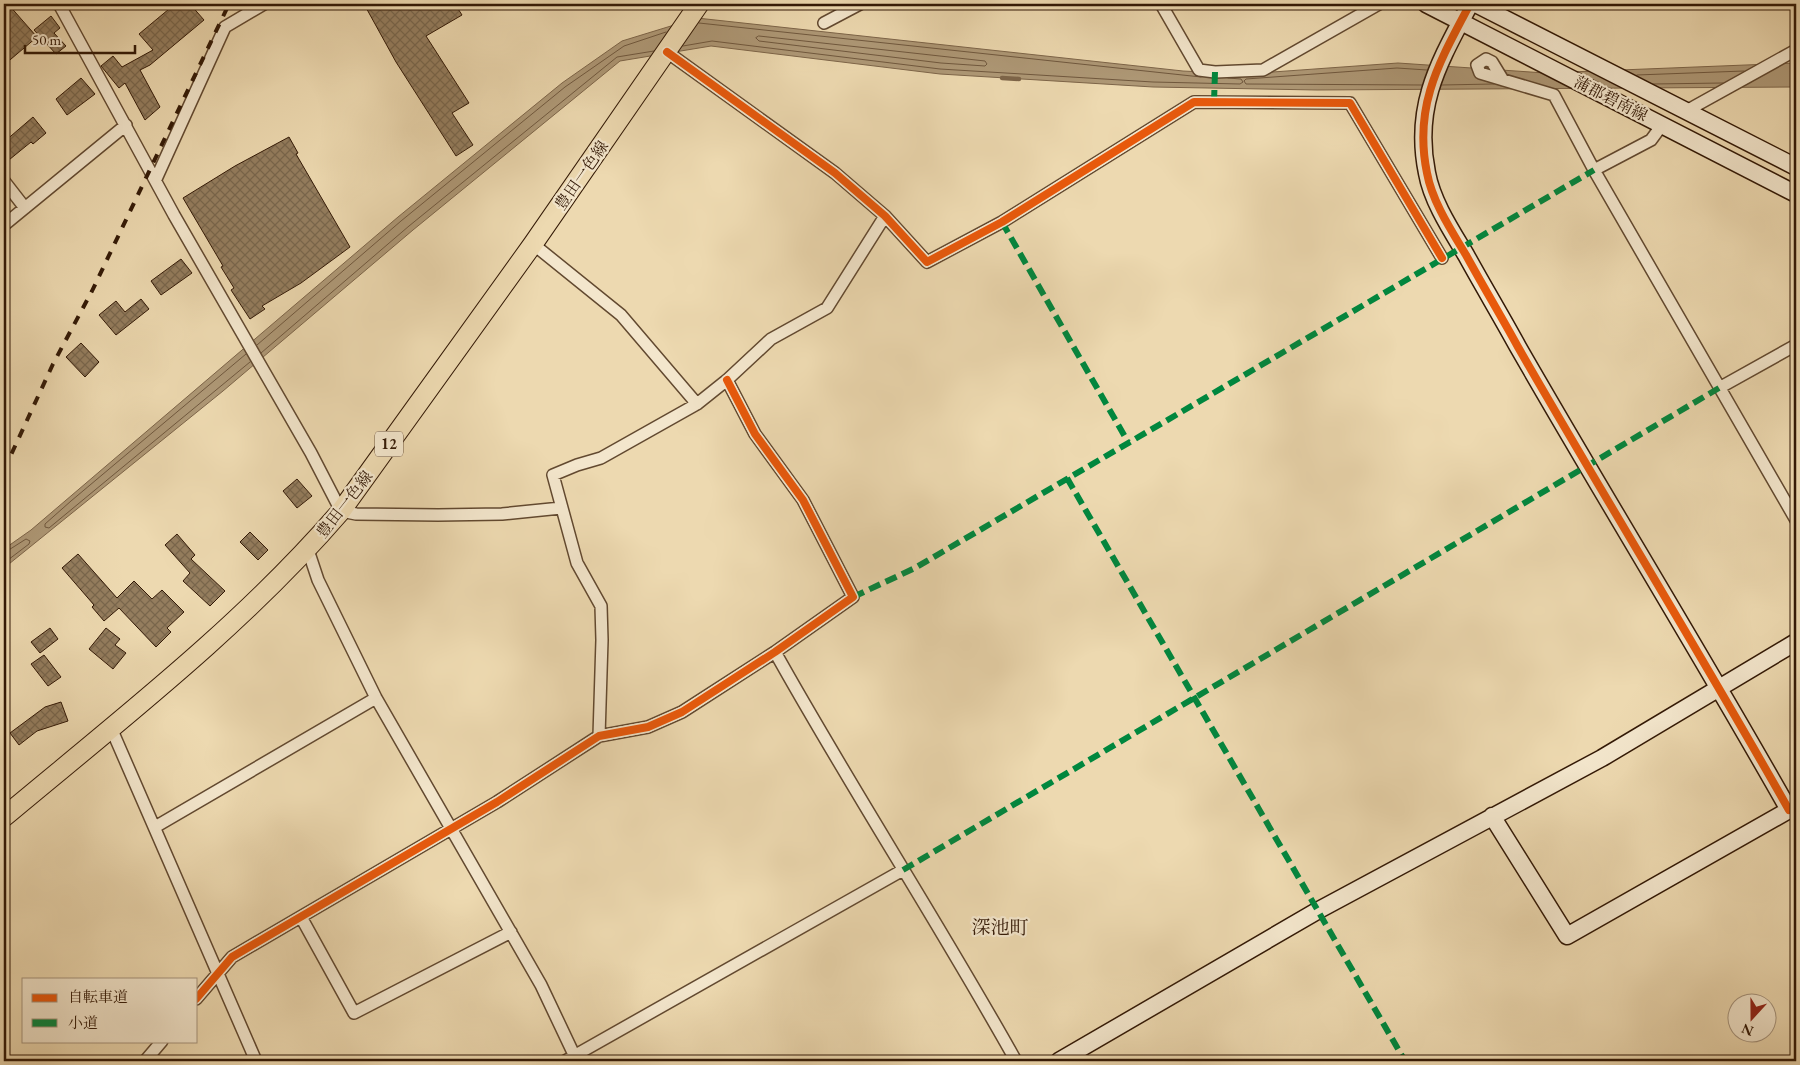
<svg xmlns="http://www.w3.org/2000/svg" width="1800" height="1065" font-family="'EB Garamond','Noto Serif JP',serif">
<defs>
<pattern id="building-cross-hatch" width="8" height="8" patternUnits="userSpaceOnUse" patternTransform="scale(1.25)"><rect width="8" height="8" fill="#947d5e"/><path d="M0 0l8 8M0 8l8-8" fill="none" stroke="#79664c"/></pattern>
</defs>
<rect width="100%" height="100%" fill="#edd9b0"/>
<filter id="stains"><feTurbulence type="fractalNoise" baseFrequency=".004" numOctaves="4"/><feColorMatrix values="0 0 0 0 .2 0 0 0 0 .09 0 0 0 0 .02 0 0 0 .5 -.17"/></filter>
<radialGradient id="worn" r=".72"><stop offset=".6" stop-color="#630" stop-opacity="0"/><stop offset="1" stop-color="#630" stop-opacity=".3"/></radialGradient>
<path fill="#ae9876" stroke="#7d6549" d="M697,18l486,53 62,3 153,-11 147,10 251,-10v24l-479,3 -164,-3 -213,-13 -229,-28 -91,15 -207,169 -190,161 -219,177v-19l27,-19 367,-313 164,-134 60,-42z"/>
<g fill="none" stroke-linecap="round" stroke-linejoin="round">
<path stroke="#70583e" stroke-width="1" d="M699,23l502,54
M759,36l226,25 2,3 -2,2 -44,-3 -182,-22 -3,-3z
M683,46l29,-5 228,28 213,13 87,2 3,-2 -2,-3 -13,-1
M1637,75l107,-4
M1653,84l70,-1
M1422,85l-176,-1 -2,-3 2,-2 151,-11 30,2
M1442,85l52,-1
M257,345l144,-124 164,-134 59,-41 42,-14
M261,353l148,-127 208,-169 37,-6
M246,354l-175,147 -26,23v3l4,1 201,-166
M4,553l22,-14 4,2 -1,3 -25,19"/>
<path stroke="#7d6549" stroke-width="4.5" d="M1002,78l17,1"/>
</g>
<path fill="url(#building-cross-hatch)" stroke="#331906" d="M4,4h4l29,33 -33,28v-19l6,-5 -6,-8z
M175,4h15l14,16 -54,45 -10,5 20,37 -15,13 -20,-37 -6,5 -18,-22 12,-10 9,11 31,-17 -14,-16z
M364,4h91l7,11 -36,21 43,67 -17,10 21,32 -17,11 -60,-94z
M51,16l9,12 -6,5 12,13 -10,8 -22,-24z
M81,78l14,16 -28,21 -11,-16z
M33,117l13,16 -13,11 -2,-2 -27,22v-22z
M289,137l9,16 -2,1 54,93 -49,36 -39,23 3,3 -15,10 -19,-29 3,-2 -13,-21 2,-1 -40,-68 52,-32z
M181,259l11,14 -31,22 -10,-14z
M141,299l8,10 -33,26 -17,-20 17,-14 9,11z
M81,343l18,19 -14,15 -19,-20z
M297,479l15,17 -15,12 -14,-17z
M250,532l18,18 -10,10 -18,-18z
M177,534l18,21 -4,4 34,32 -15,15 -27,-25 7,-8 -25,-28z
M78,554l39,44 17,-17 18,18 10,-9 22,22 -17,16 4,4 -15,15 -37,-39 -15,13 -12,-14 2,-2 -32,-37z
M50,628l8,11 -18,14 -9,-11z
M106,628l14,11 -5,6 11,8 -13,16 -24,-20z
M44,655l17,22 -13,9 -17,-22z
M61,702l7,19 -31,10 -18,14 -9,-12 35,-26z"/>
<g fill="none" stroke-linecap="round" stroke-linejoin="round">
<g stroke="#624930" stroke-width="14">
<path id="street" d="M59,4l115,211 137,238 30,58 15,3 82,1 64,-1 59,-6
M1161,4l38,66 16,2 48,-2 116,-66
M824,23l36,-19
M667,52l168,121 50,43 42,46 75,-40 192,-120 156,1 92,155
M1503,80l-11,-18 -6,-3 -9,6 3,8 74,22 40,75 202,350
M1688,110l108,-60
M1594,170l57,-30 11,-15
M156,179l69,-152 39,-23
M4,181l21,27
M4,225l122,-100
M533,244l88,71 76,89
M1719,388l77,-43
M308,550l10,30 58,118 165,287 36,76
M775,652c77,138 164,271 241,409
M111,728l145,333
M599,736l3,-96 -1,-34 -24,-43 -24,-88 24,-10 24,-7 96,-54 30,-24 44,-41 56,-31 58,-92
M155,827l221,-129
M301,917l53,96 157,-81
M196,999l36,-42 265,-155 102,-66 49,-9 34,-15 93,-60 78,-55 -50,-97 -48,-66 -28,-54
M145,1061l17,-20
M565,1061l338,-191"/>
</g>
<g stroke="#331906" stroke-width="19">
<path id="secondary" d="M1426,4l370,190
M1470,4c-30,57 -57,101 -43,169 5,28 24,57 39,82 17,31 35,61 52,92 89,155 183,307 271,463l-222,126 -75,-120
M1476,4l320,163
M1059,1061l258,-150 285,-153 194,-116"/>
</g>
<g stroke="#331906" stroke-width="21">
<path id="primary" d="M4,817c116,-97 238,-191 337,-306l192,-267 166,-240"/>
</g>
<use href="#street" stroke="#f3e6cc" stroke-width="11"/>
<use href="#secondary" stroke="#f3e6cc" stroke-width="16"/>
<use href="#primary" stroke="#edd9b0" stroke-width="19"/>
<path stroke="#331906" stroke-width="4" stroke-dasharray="9 9" stroke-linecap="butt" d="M4,470l49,-106 39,-73 137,-287"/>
<path stroke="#00873e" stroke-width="6" stroke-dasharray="12 6" stroke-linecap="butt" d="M1214,102l1,-30
M1002,222l126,220
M1067,478l338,583
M853,597l62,-29 679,-398
M903,870l816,-482"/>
<g stroke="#f3e6cc" stroke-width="11">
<path id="cycleway" d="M1470,4c-30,57 -57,101 -43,169 5,28 24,57 39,82 17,31 35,61 52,92 89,155 183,307 271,463
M667,52l168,121 50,43 42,46 75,-40 192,-120 156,1 92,155
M196,999l36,-42 265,-155 102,-66 49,-9 34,-15 93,-60 78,-55 -50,-97 -48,-66 -28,-54"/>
</g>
<use href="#cycleway" stroke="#e8590c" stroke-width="8"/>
</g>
<g text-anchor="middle" stroke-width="4.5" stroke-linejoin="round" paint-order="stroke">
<rect fill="#f3e6cc" stroke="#6d5641" stroke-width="1" x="375" y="431.5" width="28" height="25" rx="4"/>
<g font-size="15" font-weight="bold" fill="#331906">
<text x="389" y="449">12</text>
</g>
<g font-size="16" fill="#331906" stroke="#f3e6cc">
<text transform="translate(1611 98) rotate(27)" y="6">蒲郡碧南線</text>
<text transform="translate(581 175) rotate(-55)" y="6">豊田一色線</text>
<text transform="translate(344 504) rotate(-52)" y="6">豊田一色線</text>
</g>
<g font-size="19" fill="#331906" stroke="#f3e6cc">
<text x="1000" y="934">深池町</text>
</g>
</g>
<rect width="1800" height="1065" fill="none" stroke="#edd9b0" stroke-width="20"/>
<rect x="5" y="5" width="1790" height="1055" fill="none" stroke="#331906" stroke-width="2.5"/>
<rect x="10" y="10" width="1780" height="1045" fill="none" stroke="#331906"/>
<rect x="22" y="978" width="175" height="65" fill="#f3e6cc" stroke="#a6947d"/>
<rect x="32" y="994" width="25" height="8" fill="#e8590c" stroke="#a6947d"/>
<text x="68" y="1002" font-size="15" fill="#331906">自転車道</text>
<rect x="32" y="1019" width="25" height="8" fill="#00873e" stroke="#a6947d"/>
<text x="68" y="1028" font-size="15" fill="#331906">小道</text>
<g transform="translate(1752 1018) rotate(201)"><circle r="24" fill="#f3e6cc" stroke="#a6947d"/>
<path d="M0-4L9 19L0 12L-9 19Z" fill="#8f2418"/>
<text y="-8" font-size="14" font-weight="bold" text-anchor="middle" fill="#331906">N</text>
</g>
<path d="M25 45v8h110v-8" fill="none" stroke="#331906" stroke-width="2.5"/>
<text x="32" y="45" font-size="15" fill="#331906" stroke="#f3e6cc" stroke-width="4" paint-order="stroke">50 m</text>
<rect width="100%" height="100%" filter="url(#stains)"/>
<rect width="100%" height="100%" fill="url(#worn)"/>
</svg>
